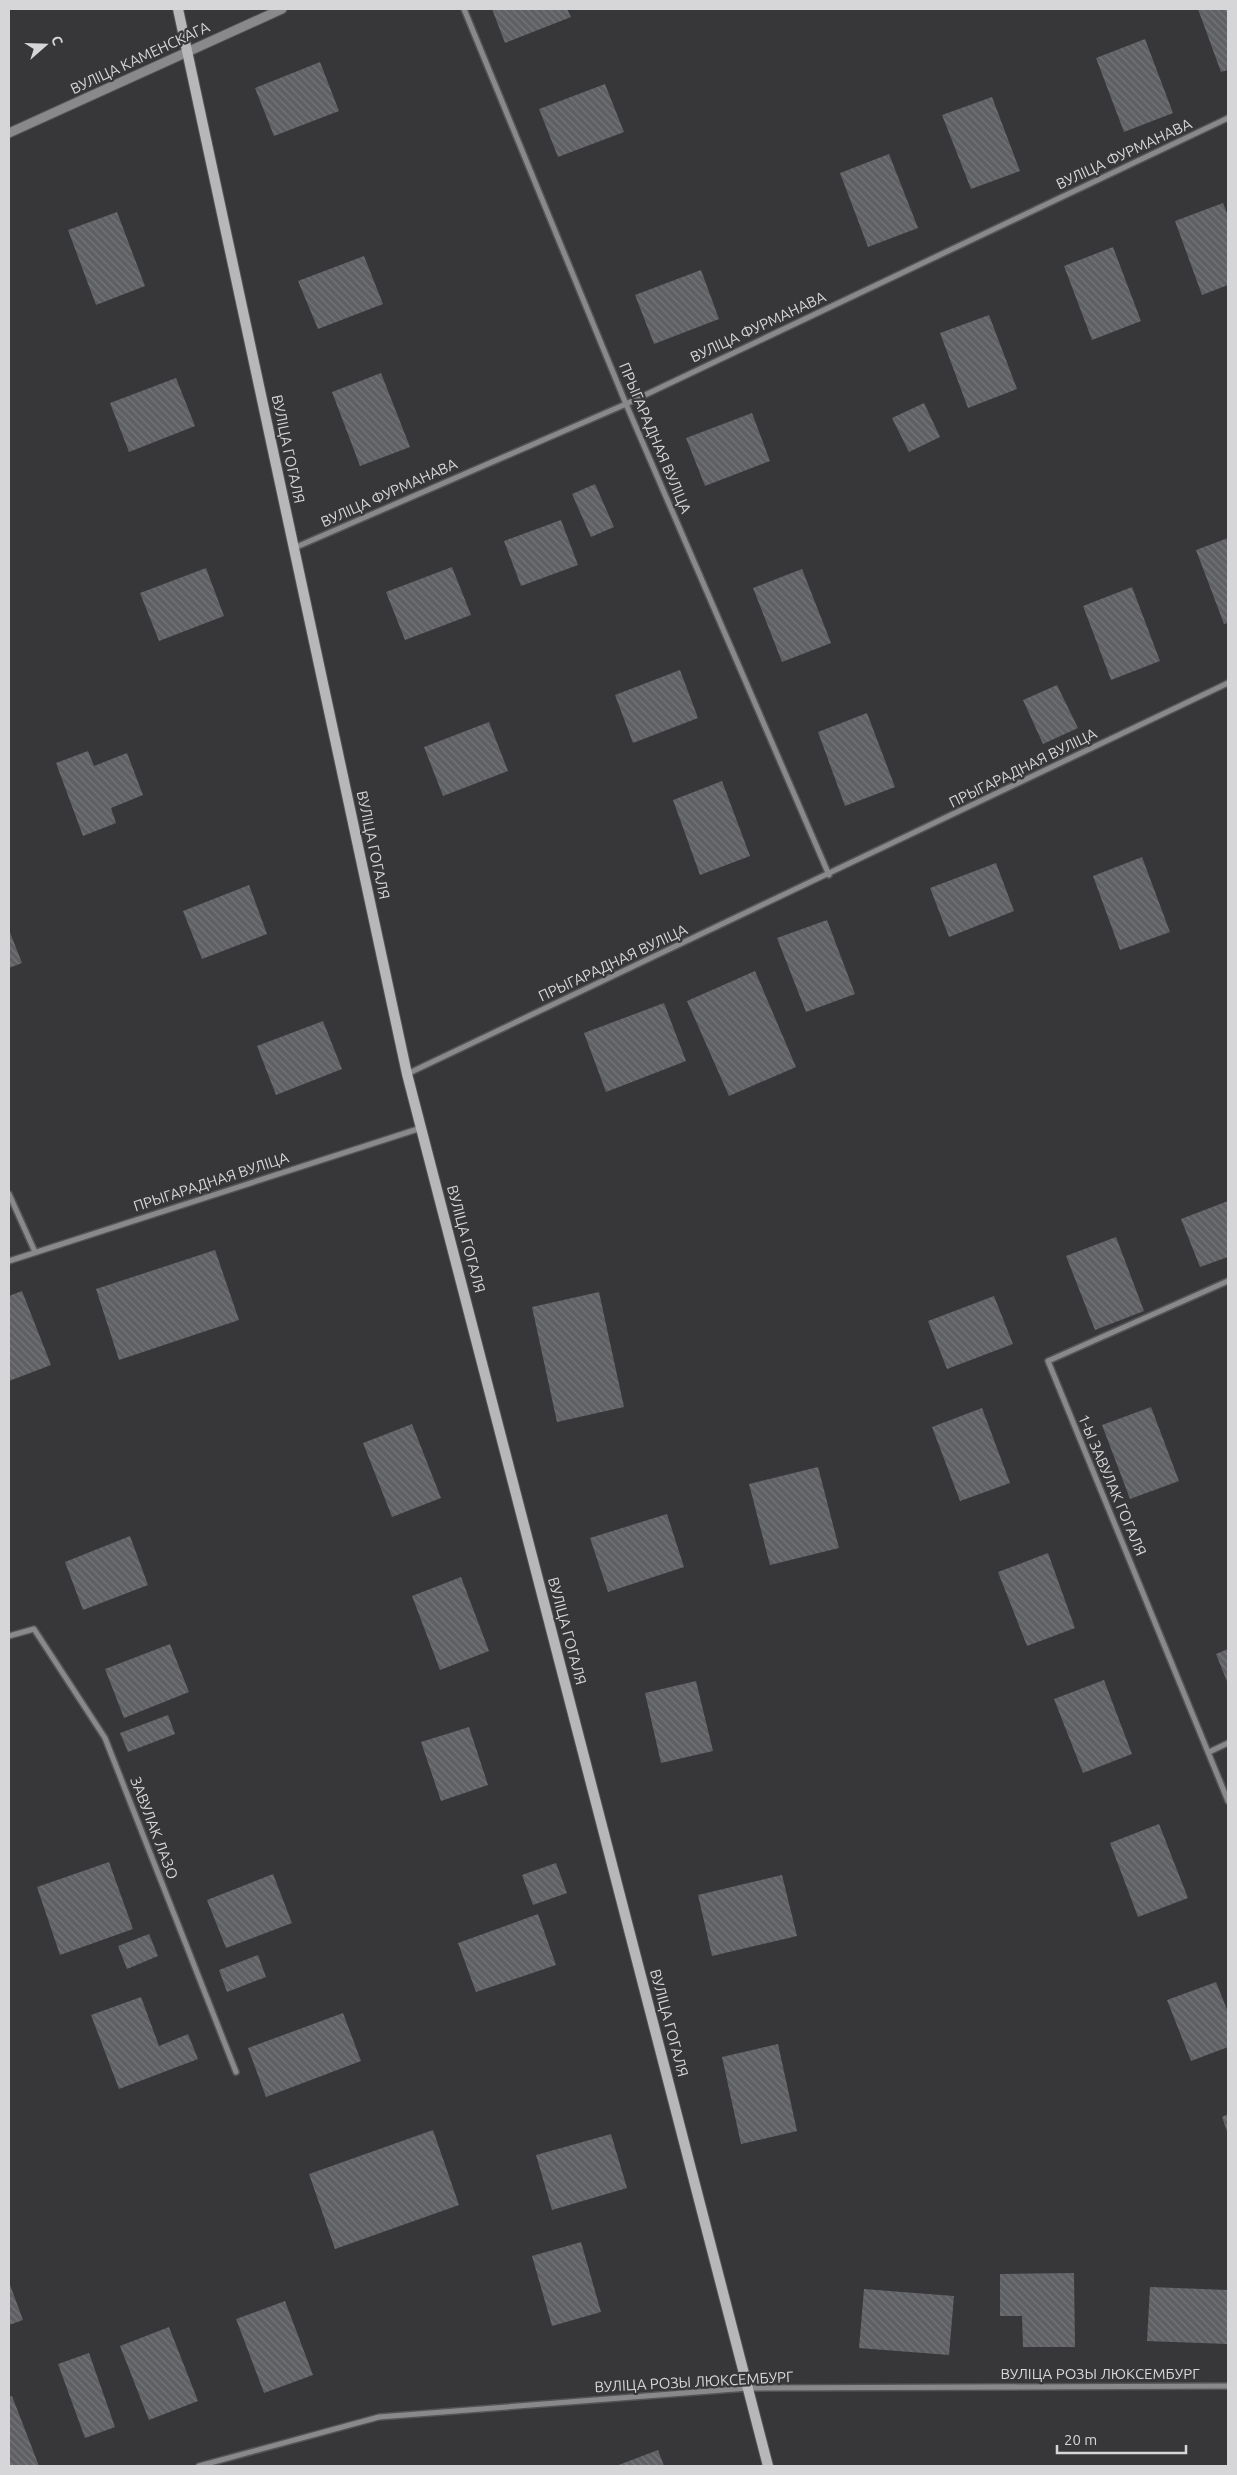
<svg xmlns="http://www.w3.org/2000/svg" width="1237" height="2475" font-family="Ubuntu,sans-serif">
<defs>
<pattern id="building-back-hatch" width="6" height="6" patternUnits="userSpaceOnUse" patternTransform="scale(1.25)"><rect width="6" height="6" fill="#5f6063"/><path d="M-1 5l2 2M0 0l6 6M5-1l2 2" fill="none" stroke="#757679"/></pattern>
</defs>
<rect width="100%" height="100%" fill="#37373a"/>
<path fill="url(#building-back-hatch)" d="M492,9h75l4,8 -66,26z
M1198,9h30v61l-7,2z
M1145,39l28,74 -49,19 -28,-74z
M320,62l19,49 -65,25 -19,-48z
M605,84l19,48 -66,25 -19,-48z
M992,97l28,74 -49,18 -29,-74z
M889,154l29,74 -50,19 -28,-74z
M1223,203l5,13v69l-26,10 -27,-74z
M117,212l28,74 -49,19 -28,-75z
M1113,247l28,74 -49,19 -28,-74z
M364,256l19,48 -65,25 -20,-48z
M701,270l18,49 -65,25 -19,-49z
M989,315l28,74 -49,19 -28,-75z
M381,373l29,74 -50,19 -28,-74z
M176,378l19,48 -66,26 -19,-49z
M924,403l16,34 -31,15 -17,-34z
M752,413l18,48 -65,25 -19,-48z
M595,484l19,43 -23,10 -19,-43z
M561,520l17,45 -57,21 -17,-45z
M1228,538v85l-4,1 -28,-74z
M452,567l19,48 -66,25 -19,-48z
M206,568l18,48 -65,25 -19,-48z
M802,569l29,74 -49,19 -29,-74z
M1132,587l28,74 -49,19 -28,-74z
M680,670l18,48 -65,25 -18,-48z
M1057,685l21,43 -35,16 -20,-44z
M867,713l28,74 -50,19 -27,-74z
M489,722l19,49 -65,25 -19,-49z
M88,751l6,15 33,-13 16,42 -32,13 5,15 -33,13 -27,-73z
M722,781l28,75 -50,19 -27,-75z
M1142,857l28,75 -50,18 -27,-74z
M996,863l18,48 -65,26 -19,-49z
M249,885l18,49 -65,25 -19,-48z
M827,920l28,74 -49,18 -29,-74z
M9,930l13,33 -13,5z
M755,971l41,96 -67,29 -42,-95z
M664,1003l22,58 -80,31 -22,-59z
M323,1021l19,48 -66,26 -19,-49z
M1228,1201v56l-28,10 -19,-48z
M1116,1237l28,74 -49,19 -29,-74z
M215,1250l24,70 -120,40 -23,-71z
M22,1291l29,74 -42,16v-85z
M599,1292l25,115 -67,15 -25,-115z
M994,1296l19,48 -66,25 -19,-48z
M1151,1407l28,74 -49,18 -28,-74z
M982,1408l28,75 -50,18 -28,-74z
M412,1424l29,74 -49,19 -29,-74z
M818,1467l21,81 -69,17 -21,-81z
M667,1514l17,53 -76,25 -18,-54z
M130,1536l18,49 -65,25 -18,-48z
M1048,1553l27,75 -48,18 -29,-74z
M461,1577l28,74 -49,19 -28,-74z
M170,1644l19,48 -65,26 -19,-49z
M1228,1649v35l-12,-30z
M1104,1680l28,74 -49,19 -29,-74z
M696,1681l17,70 -52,12 -16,-70z
M168,1715l7,19 -47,18 -8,-19z
M469,1727l19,58 -47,16 -20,-59z
M1159,1824l29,74 -50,19 -28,-74z
M109,1862l24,67 -73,26 -23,-68z
M556,1863l11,30 -34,12 -11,-30z
M273,1874l19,49 -66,25 -19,-48z
M782,1875l15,61 -85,20 -14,-61z
M538,1914l18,51 -80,27 -18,-49z
M149,1934l9,22 -31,13 -9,-23z
M258,1955l8,22 -39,15 -8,-22z
M1216,1982l12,30v35l-37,14 -24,-61z
M141,1997l18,49 29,-12 10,25 -79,30 -28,-74z
M343,2013l18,48 -95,36 -18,-49z
M778,2044l19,87 -56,13 -19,-87z
M1228,2114v20l-6,-17z
M433,2130l26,75 -124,44 -26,-75z
M611,2134l16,54 -75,22 -16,-55z
M581,2242l20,70 -49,14 -20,-70z
M1074,2273l1,74h-52l-1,-31h-22v-42z
M9,2282l14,38 -14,5z
M1150,2287l78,3v54l-81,-3z
M864,2289l90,7 -5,59 -90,-7z
M285,2301l28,74 -49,18 -28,-74z
M169,2327l29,74 -49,19 -29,-74z
M89,2353l26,74 -30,11 -27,-74z
M12,2396l27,70h-30v-69z
M658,2450l6,16h-48z"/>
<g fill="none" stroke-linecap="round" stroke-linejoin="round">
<g stroke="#545456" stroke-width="8">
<path id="minor" d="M464,9l162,395 203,471
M294,548l332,-144 602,-286
M407,1074l821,-391
M9,1194l26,58
M9,1261l412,-133
M1228,1281l-180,80 180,440
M9,1636l25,-7 71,109 131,334
M1209,1752l19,-9
M199,2466l180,-49 369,-29 480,-2"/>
</g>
<g stroke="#545456" stroke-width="11">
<path id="tertiary" d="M9,133l273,-124"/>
</g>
<g stroke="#545456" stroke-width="12">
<path id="secondary" d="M178,9l229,1065 361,1392"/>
</g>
<use href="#minor" stroke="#89898b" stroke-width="5"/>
<use href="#tertiary" stroke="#89898b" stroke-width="9"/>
<use href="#secondary" stroke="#b7b7b9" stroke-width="10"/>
</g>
<g text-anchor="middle" stroke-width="4.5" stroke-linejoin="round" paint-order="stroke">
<g font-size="15" fill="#d6d6d8" stroke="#37373a">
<text transform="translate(140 58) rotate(-25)" y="5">ВУЛІЦА КАМЕНСКАГА</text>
<text transform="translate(1124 154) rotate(-25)" y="5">ВУЛІЦА ФУРМАНАВА</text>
<text transform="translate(758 327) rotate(-25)" y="5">ВУЛІЦА ФУРМАНАВА</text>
<text transform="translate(655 438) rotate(67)" y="5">ПРЫГАРАДНАЯ ВУЛІЦА</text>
<text transform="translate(288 449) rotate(78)" y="5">ВУЛІЦА ГОГАЛЯ</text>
<text transform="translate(389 493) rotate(-24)" y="5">ВУЛІЦА ФУРМАНАВА</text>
<text transform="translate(1023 768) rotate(-26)" y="5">ПРЫГАРАДНАЯ ВУЛІЦА</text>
<text transform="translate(373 845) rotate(78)" y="5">ВУЛІЦА ГОГАЛЯ</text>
<text transform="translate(613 963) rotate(-25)" y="5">ПРЫГАРАДНАЯ ВУЛІЦА</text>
<text transform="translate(211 1182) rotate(-18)" y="5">ПРЫГАРАДНАЯ ВУЛІЦА</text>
<text transform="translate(466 1239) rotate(75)" y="5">ВУЛІЦА ГОГАЛЯ</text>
<text transform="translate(1112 1485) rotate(67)" y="5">1-Ы ЗАВУЛАК ГОГАЛЯ</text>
<text transform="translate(567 1631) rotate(75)" y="5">ВУЛІЦА ГОГАЛЯ</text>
<text transform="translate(154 1828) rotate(69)" y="5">ЗАВУЛАК ЛАЗО</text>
<text transform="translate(669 2023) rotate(75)" y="5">ВУЛІЦА ГОГАЛЯ</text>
<text x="1100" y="2379">ВУЛІЦА РОЗЫ ЛЮКСЕМБУРГ</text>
<text transform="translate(694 2382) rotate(-3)" y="5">ВУЛІЦА РОЗЫ ЛЮКСЕМБУРГ</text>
</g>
</g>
<rect width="1237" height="2475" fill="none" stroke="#d6d6d8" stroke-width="20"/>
<g transform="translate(45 45) rotate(70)" stroke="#37373a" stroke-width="4" paint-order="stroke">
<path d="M0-4L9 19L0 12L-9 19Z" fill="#d6d6d8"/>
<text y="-8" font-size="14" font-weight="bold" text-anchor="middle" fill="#d6d6d8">С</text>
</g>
<path d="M1057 2445v8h129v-8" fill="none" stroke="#d6d6d8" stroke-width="2.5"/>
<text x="1064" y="2445" font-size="15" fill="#d6d6d8" stroke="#37373a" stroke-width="4" paint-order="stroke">20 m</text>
</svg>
